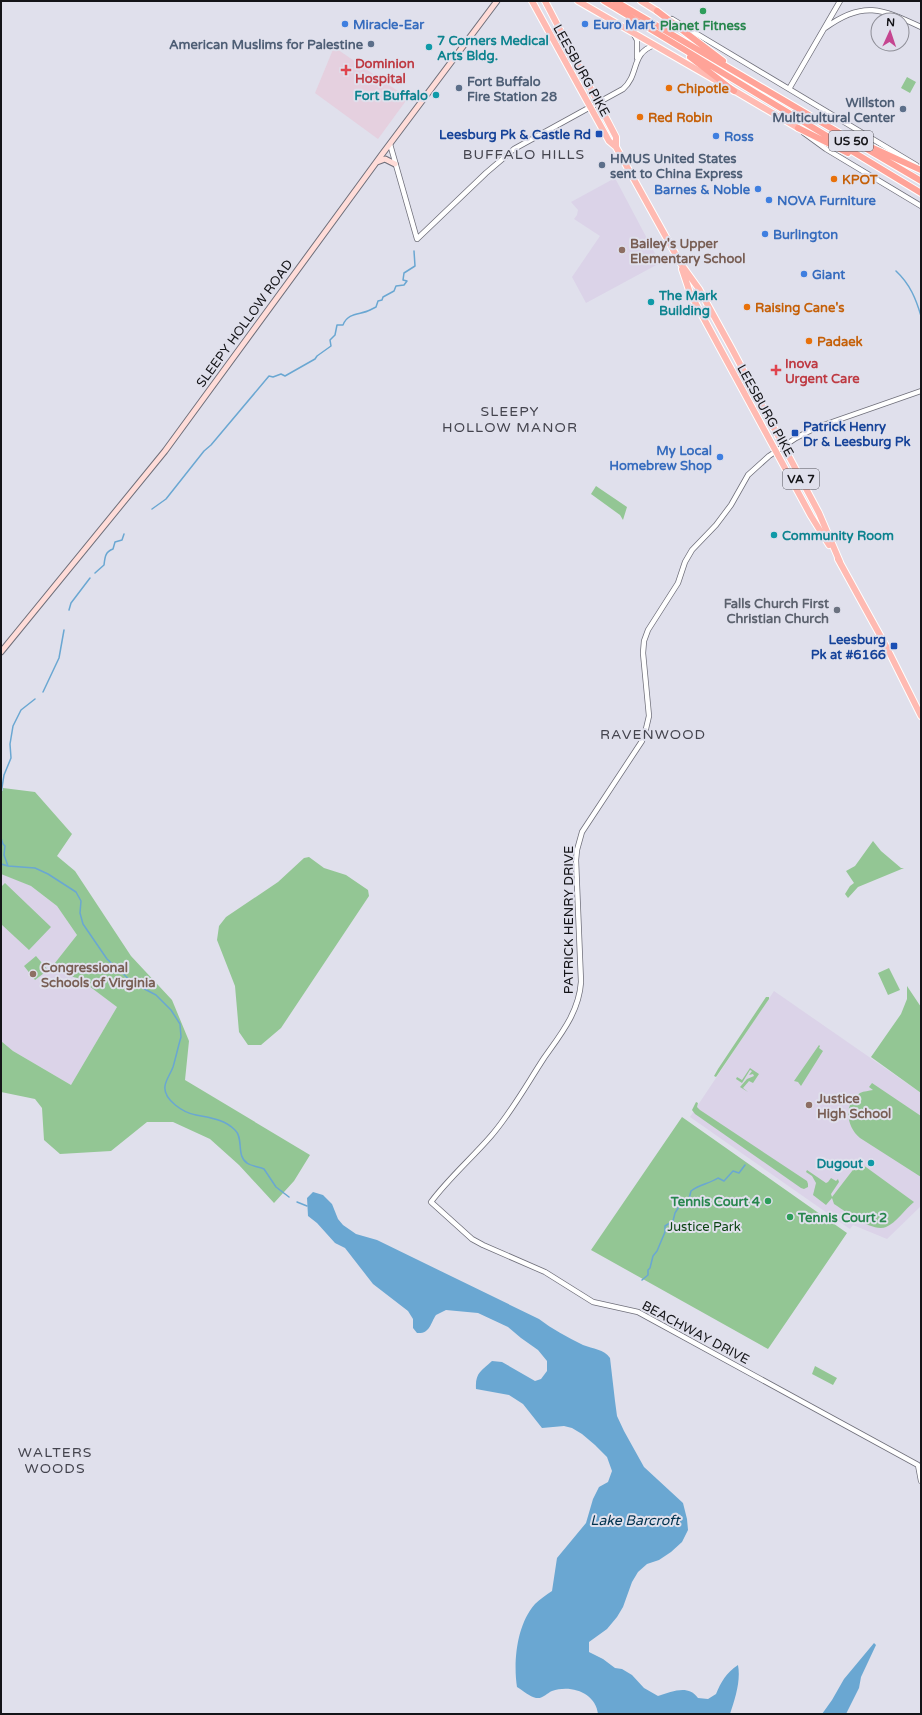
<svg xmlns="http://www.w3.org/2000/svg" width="922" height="1715" font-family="'Varela Round',sans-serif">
<rect width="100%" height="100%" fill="#e0e0ec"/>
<path fill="#dbd3e8" d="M615,178l45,85 -74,40 -14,-26 28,-41 -26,-17 3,-4 1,-5 -7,-8z
M2,873l29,13 26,20 20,29 -26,33 30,12 36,27 -46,78 -58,-34 -12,-10z
M774,991l147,102v113l-34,33 -34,-14 -3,4 -160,-112z"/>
<path fill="#e5d0df" d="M334,47l74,51 -30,41 -63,-46z"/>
<path fill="#93c694" d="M907,77l9,5 -6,11 -9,-5z
M596,486l31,21 -4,13 -3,-5 -29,-21z
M3,788l32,4 37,42 -15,22 18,15 56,85 41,44 17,41 -4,39 125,75 -16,26 -20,22 -35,-38 -29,-26 -37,-17h-26l-36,29 -51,3 -16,-14 -2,-32 -7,-9 -34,-7v-51l12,10 58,34 46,-78 -36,-27 -30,-12 26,-33 -20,-29 -26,-20 -30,-12v-84l2,1z
M873,841l8,10 20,17h3l-46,19 -10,11 -3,-4 5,-8 4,-3 -8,-12 9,-5z
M309,857l15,11 22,7 22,15 1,6 -88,132 -20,17h-13l-9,-13 -4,-46 -18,-46 2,-14 7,-9 52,-35 26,-24z
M5,883l46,44 -22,23 -28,-26v-37z
M36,956l12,14 -13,10 -11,-14z
M889,968l11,22 -12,5 -10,-22z
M907,986l14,21v34l-1,2 1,2v48l-50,-36 30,-43 6,-15z
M766,997h3v2l-53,78 -2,-1 4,-7z
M819,1045l1,1 -1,2 4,3 -22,35 -3,-4 -4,-1z
M750,1068l9,6 -6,9 -4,-2 -6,7 5,4 -8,-5 7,-8 7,-3 -1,-2 -4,1 3,-4 -2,-1 -8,13 -6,-4 1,-2 5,3z
M872,1083l49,33v61l-61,-39c-14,-12 -17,-34 0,-45 4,-2 9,-2 13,-3l-4,-3z
M696,1102l2,1 -1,4 3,3 107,71 1,3v3l-4,2 -3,-1 -106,-74 -3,-4z
M682,1117l165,116 -79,116 -177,-99z
M859,1162l55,40c-9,7 -18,21 -28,25 -13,6 -41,-16 -52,-23l-2,-6 -6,7 -13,-10 3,-12 -4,-7 -6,-4 1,-2 19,13 2,-1 3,-4 5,3 2,-2 1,3 -8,12 1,3z
M815,1366l22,12 -4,7 -21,-11z"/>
<path fill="#6aa7d2" d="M313,1192l10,3 9,9 6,15 5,6 13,9 21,6 162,79c13,10 28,18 44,26 10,4 21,4 27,13l5,43 2,15 7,15 20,36 39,36 4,16 1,11 -6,12 -11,10 -12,8 -12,4 -9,8 -6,10 -9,25 -6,10 -10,12 -18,13v10l14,7 12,9 7,1 10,6 12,13 14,8c14,-4 30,-12 40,2l10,1 8,-5c5,-12 10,-21 22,-29 3,16 -3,34 -8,49h-132c-2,-21 -27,-30 -46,-23 -5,2 -9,8 -16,7 -6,-1 -14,-8 -19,-11 -4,-26 0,-63 18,-83 5,-5 11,-9 17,-13l5,-33 29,-35 7,-24 6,-12 9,-5 4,-11 -5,-14 -12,-12 -13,-11 -10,-6 -8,-2 -22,2 -19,-24 -14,-9 -33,-6c-1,-16 5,-18 16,-28l10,1 33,19 6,-2 6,-8v-10l-9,-11 -17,-12 -13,-11 -30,-14 -32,-3 -10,5c-6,9 -6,19 -19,18l-4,-5v-9l-5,-8 -35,-27 -28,-36 -10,-5 -18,-20 -9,-7 -1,-18z
M874,1643l2,2 -15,32 -2,11 -13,26h-24l10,-14 12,-21z"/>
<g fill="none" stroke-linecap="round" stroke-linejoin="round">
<path stroke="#6aa7d2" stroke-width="1.5" d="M896,271c14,13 20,28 25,45
M152,509l14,-10 38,-48 7,-6 58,-69 4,1 8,-3 4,2 30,-17 2,-3 14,-10 -1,-6 5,-5 2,-10h6c5,-13 18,-10 27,-15 2,-1 4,-2 6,-3l2,-6 4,-1 1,-3 11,-6 2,-5 8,-1 3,-4 -4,-1 1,-7 11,-7 -1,-15
M95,573l9,-8c1,-8 1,-13 9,-16l2,-7 7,-2 2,-6
M69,610l2,-7 19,-25
M43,692l16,-34 5,-28
M1,794l3,-19 7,-17 -1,-14 3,-18 8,-16 14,-11
M1,838l2,6 2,2 -1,9 4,11
M1,864l7,2 27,2 13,6 28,18 5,9 -1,12 3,11 24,35 26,24 23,12 15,15 9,14 1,13c-3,10 -5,20 -8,30 -2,6 -7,12 -8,19 -2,14 19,27 31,29 14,3 28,4 39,15 9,8 1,26 12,33 4,3 12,4 17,6l12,18 13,10
M297,1202l10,4
M642,1280l6,-5v-5l2,-2 3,-12 4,-5 8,-19v-6l8,-5 2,-8 5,-8 7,-3 2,-3 2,-8c9,-7 18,-7 27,-13l6,3 9,-10 6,2 6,-8"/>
<g stroke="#6f6f7a" stroke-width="6">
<path id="tertiary" d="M672,19l244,146
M825,28c38,-28 57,-19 96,-1
M633,33l4,7v18
M789,89l51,-88
M804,133l22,16 95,57
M390,144l27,95 69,-66 28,-24 109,-60c17,-15 7,-36 32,-44
M921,391l-106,37 -19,10 -27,18 -21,19 -17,30 -15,20 -24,25 -7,12 -7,21 -30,47 -4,11 -1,12 6,63 -4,17 -3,8 -60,91 -5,18 -1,10 5,122c-2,30 -20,52 -37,76 -17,26 -33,55 -53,78 -20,23 -42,42 -60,66l41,37 11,6 62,27 48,30 45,10 280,153 3,16"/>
</g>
<g stroke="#6f6f7a" stroke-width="7">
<path id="secondary" d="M377,162l8,-3 10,5
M1,652l164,-201 218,-298 114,-152"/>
</g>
<g stroke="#fff" stroke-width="8">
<path id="primary" d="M532,1l77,140 7,6 65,117 18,25 33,60 87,164 21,49
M545,1l71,136v10
M578,1l144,83
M641,1l16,10
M730,88l68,40
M682,269l8,24 121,223 18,29
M838,559l48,87 35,70"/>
</g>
<g stroke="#fff" stroke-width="8">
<path id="trunk" d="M604,1l317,192
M615,1l306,180
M657,11l66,50
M690,57l44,34
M798,128l50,25
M862,143l59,27"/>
</g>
<use href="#tertiary" stroke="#fff" stroke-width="4.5"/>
<use href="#secondary" stroke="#ffdcd8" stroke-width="5"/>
<use href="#primary" stroke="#ffbab2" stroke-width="6"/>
<use href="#trunk" stroke="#ffa398" stroke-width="6"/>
</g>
<g fill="#2e9e5b" stroke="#e0e0ec" stroke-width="1.5">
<circle cx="703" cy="11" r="4"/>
<circle cx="768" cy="1201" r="4"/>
<circle cx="790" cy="1217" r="4"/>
</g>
<g fill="#3f7fe0" stroke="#e0e0ec" stroke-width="1.5">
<circle cx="345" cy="24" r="4"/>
<circle cx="585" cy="24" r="4"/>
<circle cx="716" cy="136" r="4"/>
<circle cx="758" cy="189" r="4"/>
<circle cx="769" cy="200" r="4"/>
<circle cx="765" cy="234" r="4"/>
<circle cx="804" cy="274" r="4"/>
<circle cx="720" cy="457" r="4"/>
</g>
<g fill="#5c6f8a" stroke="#e0e0ec" stroke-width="1.5">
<circle cx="371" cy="44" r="4"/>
<circle cx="459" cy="88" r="4"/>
<circle cx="903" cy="109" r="4"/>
<circle cx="602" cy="165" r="4"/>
</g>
<g fill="#0f9aa8" stroke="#e0e0ec" stroke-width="1.5">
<circle cx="429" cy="47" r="4"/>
<circle cx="436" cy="95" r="4"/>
<circle cx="651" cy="302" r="4"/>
<circle cx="774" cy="535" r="4"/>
<circle cx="871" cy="1163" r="4"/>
</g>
<g fill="#e0444e" stroke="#e0e0ec" stroke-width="1.5">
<path d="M344 64h4v4h4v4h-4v4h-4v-4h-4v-4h4z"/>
<path d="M774 364h4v4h4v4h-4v4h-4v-4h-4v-4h4z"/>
</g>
<g fill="#e8710a" stroke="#e0e0ec" stroke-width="1.5">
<circle cx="669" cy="88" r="4"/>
<circle cx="640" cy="117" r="4"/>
<circle cx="834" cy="179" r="4"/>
<circle cx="747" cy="307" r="4"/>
<circle cx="809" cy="341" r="4"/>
</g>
<g fill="#1a4fb4" stroke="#e0e0ec" stroke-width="1.5">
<rect x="595" y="130" width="8" height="8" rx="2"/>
<rect x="791" y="429" width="8" height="8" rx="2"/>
<rect x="890" y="642" width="8" height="8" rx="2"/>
</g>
<g fill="#8d6e63" stroke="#e0e0ec" stroke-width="1.5">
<circle cx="622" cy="250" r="4"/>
<circle cx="33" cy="974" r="4"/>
<circle cx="809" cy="1105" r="4"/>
</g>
<circle fill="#6b7280" stroke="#e0e0ec" stroke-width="1.5" cx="837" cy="610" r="4"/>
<g text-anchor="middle" stroke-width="4" stroke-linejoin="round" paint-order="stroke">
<g fill="#e0e0ec" stroke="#515158" stroke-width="1">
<rect x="829" y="131" width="44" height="20" rx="3"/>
<rect x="783" y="469" width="36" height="20" rx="3"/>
</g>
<g font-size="12" font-weight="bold" fill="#141418">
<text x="851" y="145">US 50</text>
<text x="801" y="483">VA 7</text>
</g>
<g font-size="13" font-weight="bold" fill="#366cbe" stroke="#e0e0ec" text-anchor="start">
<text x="353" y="29">Miracle-Ear</text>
<text x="593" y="29">Euro Mart</text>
<text x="724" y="141">Ross</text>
<text x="750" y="194" text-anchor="end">Barnes &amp; Noble</text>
<text x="777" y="205">NOVA Furniture</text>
<text x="773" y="239">Burlington</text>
<text x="812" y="279">Giant</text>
<text x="712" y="455" text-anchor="end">My Local<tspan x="712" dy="15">Homebrew Shop</tspan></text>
</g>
<g font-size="13" font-weight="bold" fill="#27864d" stroke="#e0e0ec">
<text x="703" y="30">Planet Fitness</text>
<text x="760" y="1206" text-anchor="end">Tennis Court 4</text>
<text x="798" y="1222" text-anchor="start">Tennis Court 2</text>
</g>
<g font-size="13" font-weight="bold" fill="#0d838f" stroke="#e0e0ec" text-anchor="start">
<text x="437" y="45">7 Corners Medical<tspan x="437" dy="15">Arts Bldg.</tspan></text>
<text x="428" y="100" text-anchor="end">Fort Buffalo</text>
<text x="659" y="300">The Mark<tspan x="659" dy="15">Building</tspan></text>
<text x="782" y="540">Community Room</text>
<text x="863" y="1168" text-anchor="end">Dugout</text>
</g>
<g font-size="13" font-weight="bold" fill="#4e5e75" stroke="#e0e0ec" text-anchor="end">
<text x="363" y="49">American Muslims for Palestine</text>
<text x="467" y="86" text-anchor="start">Fort Buffalo<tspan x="467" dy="15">Fire Station 28</tspan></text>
<text x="895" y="107">Willston<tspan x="895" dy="15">Multicultural Center</tspan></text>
<text x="610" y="163" text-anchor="start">HMUS United States<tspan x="610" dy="15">sent to China Express</tspan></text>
</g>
<g font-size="13" font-weight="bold" fill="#be3a42" stroke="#e0e0ec" text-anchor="start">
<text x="355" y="68">Dominion<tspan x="355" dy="15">Hospital</tspan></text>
<text x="785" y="368">Inova<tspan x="785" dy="15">Urgent Care</tspan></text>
</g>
<g font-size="13" fill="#141418" stroke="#e0e0ec">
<text transform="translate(582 70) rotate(61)" y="5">LEESBURG PIKE</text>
<text transform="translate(244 323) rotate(-54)" y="5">SLEEPY HOLLOW ROAD</text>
<text transform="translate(766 410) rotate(61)" y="5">LEESBURG PIKE</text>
<text transform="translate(568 920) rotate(-90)" y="5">PATRICK HENRY DRIVE</text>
<text transform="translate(696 1332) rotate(28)" y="5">BEACHWAY DRIVE</text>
</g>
<g font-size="13" font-weight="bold" fill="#c56008" stroke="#e0e0ec" text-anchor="start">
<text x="677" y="93">Chipotle</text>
<text x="648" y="122">Red Robin</text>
<text x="842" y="184">KPOT</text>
<text x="755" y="312">Raising Cane's</text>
<text x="817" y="346">Padaek</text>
</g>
<g font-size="13" font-weight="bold" fill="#164399" stroke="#e0e0ec" text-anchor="end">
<text x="591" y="139">Leesburg Pk &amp; Castle Rd</text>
<text x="803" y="431" text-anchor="start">Patrick Henry<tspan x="803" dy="15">Dr &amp; Leesburg Pk</tspan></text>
<text x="886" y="644">Leesburg<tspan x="886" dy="15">Pk at #6166</tspan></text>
</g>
<g font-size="13" font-weight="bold" fill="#785e54" stroke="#e0e0ec" text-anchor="start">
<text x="630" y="248">Bailey's Upper<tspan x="630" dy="15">Elementary School</tspan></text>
<text x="41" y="972">Congressional<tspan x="41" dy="15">Schools of Virginia</tspan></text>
<text x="817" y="1103">Justice<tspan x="817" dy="15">High School</tspan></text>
</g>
<g font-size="13" font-weight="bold" fill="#5b616d" stroke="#e0e0ec" text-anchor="end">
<text x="829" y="608">Falls Church First<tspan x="829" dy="15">Christian Church</tspan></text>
</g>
<g font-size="13" fill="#0d4414" stroke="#e0e0ec">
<text x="704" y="1231">Justice Park</text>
</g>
<g font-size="14" letter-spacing="1" fill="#44444e" stroke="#e0e0ec">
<text x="524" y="159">BUFFALO HILLS</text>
<text x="510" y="416">SLEEPY<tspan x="510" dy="16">HOLLOW MANOR</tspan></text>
<text x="653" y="739">RAVENWOOD</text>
<text x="55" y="1457">WALTERS<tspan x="55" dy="16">WOODS</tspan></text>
</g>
<g font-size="14" font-style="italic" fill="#00324e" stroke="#e0e0ec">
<text x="635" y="1525">Lake Barcroft</text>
</g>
</g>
<rect width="922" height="1715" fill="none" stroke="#141418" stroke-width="4"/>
<g transform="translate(890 32) rotate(3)"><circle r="19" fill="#e0e0ec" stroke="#8e8e97"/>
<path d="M0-3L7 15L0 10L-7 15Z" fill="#c54590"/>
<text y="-6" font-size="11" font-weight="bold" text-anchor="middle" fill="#141418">N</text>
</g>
</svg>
